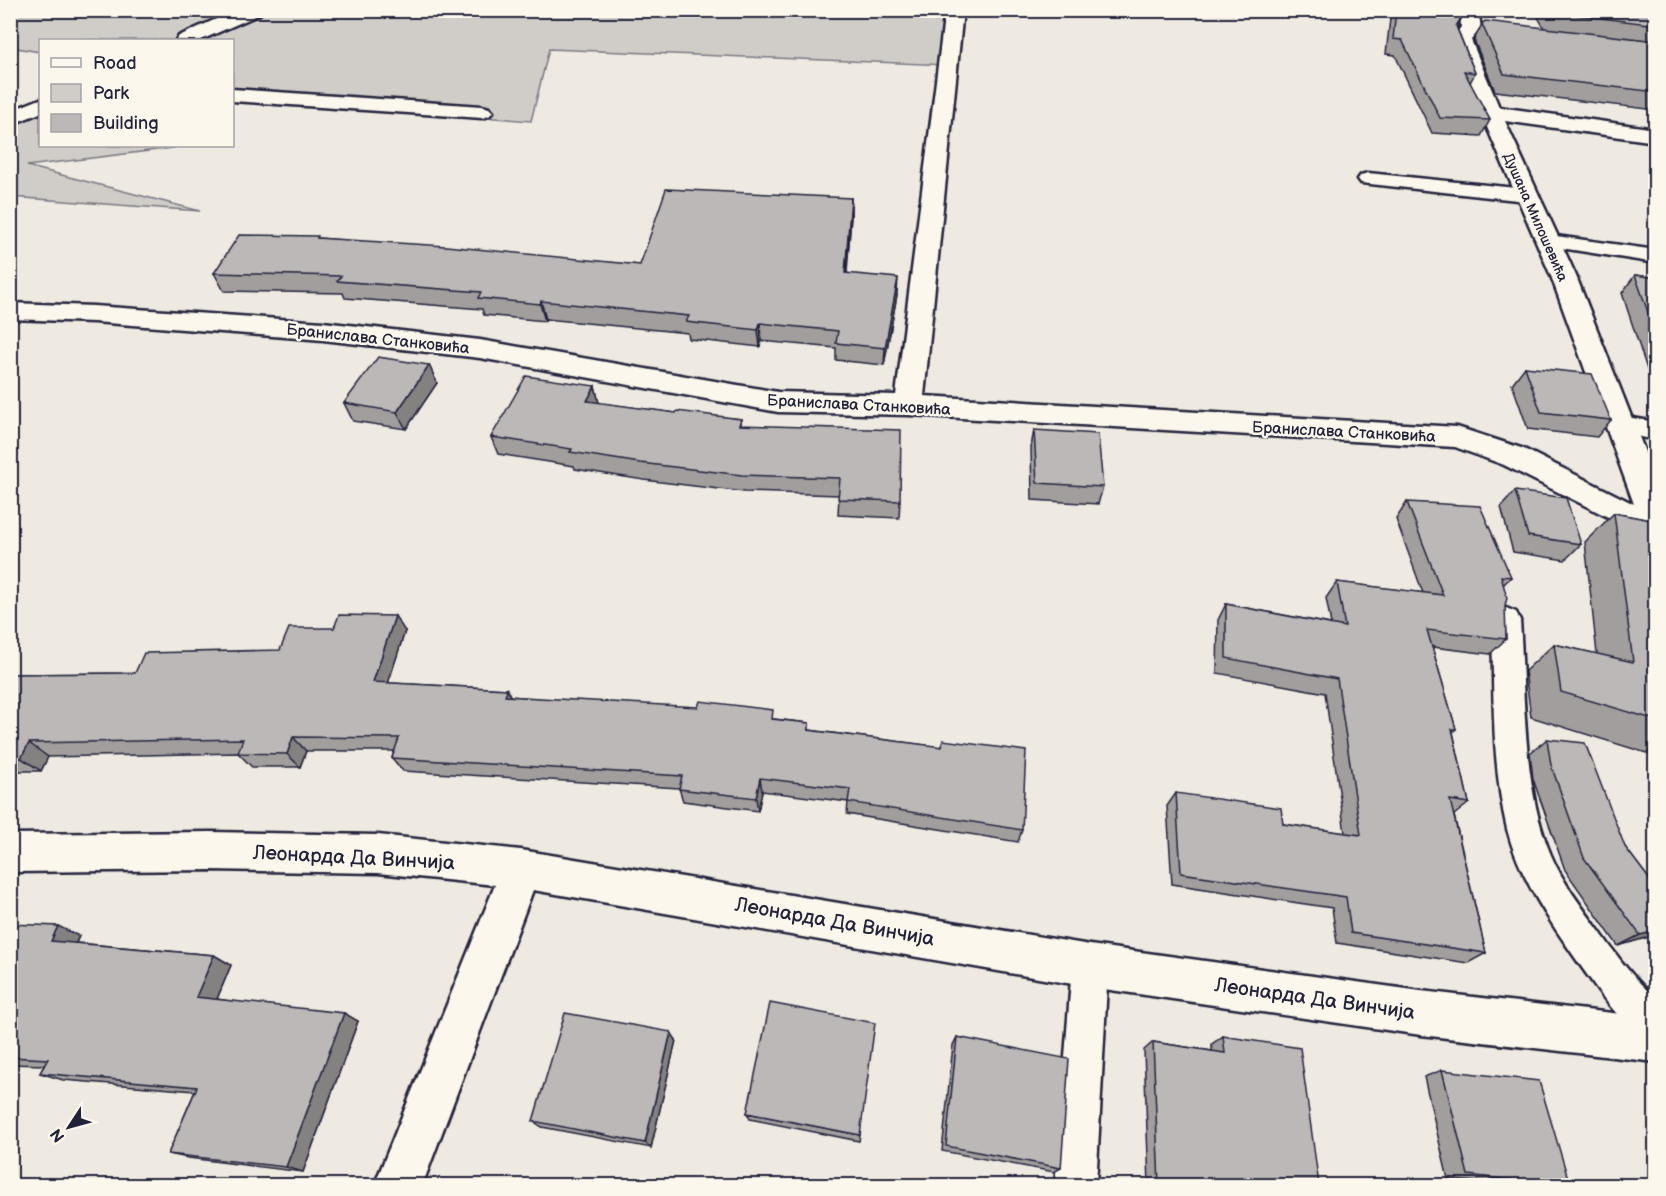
<svg xmlns="http://www.w3.org/2000/svg" width="1666" height="1196" font-family="'Balsamiq Sans',sans-serif">
<rect width="100%" height="100%" fill="#eeeae2"/>
<filter id="ink" filterUnits="userSpaceOnUse"><feTurbulence type="fractalNoise" baseFrequency=".0167" numOctaves="2"/><feDisplacementMap in="SourceGraphic" scale="12" xChannelSelector="R" yChannelSelector="G"/><feConvolveMatrix kernelMatrix="1 2 1 2 8 2 1 2 1" color-interpolation-filters="sRGB"/></filter>
<g filter="url(#ink)">
<path fill="#d0cdc9" stroke="#797882" stroke-width="1.5" d="M10,11h944l-6,54 -399,-16 -18,72 -298,-24 -1,-57h-192v12l-29,-5z
M40,105v41h129l4,2 -146,18 173,45 -189,-14 -1,-78z"/>
<g fill="none" stroke-linecap="round" stroke-linejoin="round">
<g stroke="#22223b" stroke-width="5">
<path id="service" d="M1368,173l158,16 7,2 3,4 -3,4 -7,2 -165,-18 -3,-4 3,-4z
M1549,235l107,15v13l-114,-18 -3,-4 3,-4z
M1621,416l35,6v18l-44,-9 -3,-6 3,-6z
M1506,608l10,4 4,8c5,73 2,168 31,235 11,27 32,53 49,77 17,24 33,47 56,66v44c-34,-14 -53,-45 -73,-73 -30,-43 -63,-89 -76,-140 -16,-67 -13,-140 -15,-209l4,-8z
M1090,948l13,5 5,13 -12,220h-41l17,-220 5,-13z"/>
</g>
<g stroke="#22223b" stroke-width="5">
<path id="minor" d="M236,10h26l-2,4 -59,26h-25l3,-4z
M945,10h18l-39,386 533,31 67,22 110,55 -83,-228 -92,-214 -8,-22 10,-13 -1,-17h18l3,18 -10,12 28,67 157,22v13l-151,-21 71,155 80,204v61l-152,-76 -49,-18 -546,-32 -131,-3 -298,-54 -157,-18 -229,-18 -84,-3v-16l84,3 229,16 157,18 298,52 118,3z
M232,89l250,17 7,2 4,4 -4,4 -7,2 -250,-17z
M40,99v14l-30,12v-14z
M211,832l167,3 143,15 569,95 331,46 235,27v44l-235,-27 -331,-48 -557,-97 -111,296h-48l121,-301 -117,-12 -167,-3 -201,2v-38z"/>
</g>
<use href="#service" fill="#fbf7ec" fill-rule="evenodd"/>
<use href="#minor" fill="#fbf7ec" fill-rule="evenodd"/>
</g>
<path fill="#a29e9e" stroke="#22223b" stroke-width="1.5" d="M1391,10h70l2,5 -6,13 18,45 -5,10 20,37 -9,16 -49,-3 -37,-78 -9,-1z
M1534,10h122v100l-161,-19 -21,-51 8,-16 62,4z
M851,198v18l-4,57 50,22 -13,70 -48,-5v-12l-75,-7 -1,6 -71,-8 -1,-6 -142,-14 -1,2 -61,-6 -2,-6 -137,-11 -2,-5 -119,-2 -10,-18 104,-35 322,27z
M1635,275l21,3v119l-34,-104z
M429,365l8,18 -31,46 -53,-8 -9,-18z
M1525,367l86,53 -14,17 -69,-8 -16,-45z
M595,386l4,17 77,10 65,6v6l159,76 -1,17 -61,-3 1,-20 -95,-3 -100,-12 -69,-11 -1,-3 -76,-12 -7,-17z
M1034,430l69,57 -5,17 -66,-4 -1,-53z
M1515,491l66,53 -16,16 -52,-8 -12,-45z
M1407,502l104,75 -8,8 3,54 -16,15 -58,-7 24,82 -3,3 16,71 -15,12 32,138 -18,10 -131,-20 -5,-35 -160,-24 -5,-78 9,-13 107,31 62,9 -20,-140 -108,-20 1,-53 8,-16 105,20 -5,-26 11,-16 86,11 -27,-74z
M1614,513l42,8v235l-125,-39 -6,-46 29,-27 43,10 -12,-112z
M405,631l-17,52 119,6 3,7 264,23 35,4v7l132,17 2,-7 79,90 -4,12 -171,-28 1,-12 -86,-11 -4,20 -75,-10 -4,-13 -276,-17 -11,-13 2,-7h-88l-6,16h-48l-14,-14 -190,4 -7,14h-31v-97l125,-1z
M1547,739l78,108 31,41v47l-38,11 -53,-76 -32,-91 -3,-26z
M10,924l69,12 -3,7 138,12 17,10 -14,34 141,22 -55,151 -115,-14 -20,-4 27,-63 -132,-11 -23,-7 4,-8 -34,-1z
M1223,1036l96,149h-170l-5,-135 9,-8 59,9v-7z
M957,1037l104,131 -7,4 -112,-21 11,-106z
M676,1040l-25,108 -109,-21 -9,-6z
M1442,1070l128,115h-69l-53,-6 -24,-102z
M747,1113l113,22 -1,6 -109,-22z
M1616,1178l40,7h-63l-1,-3z"/>
<path fill="#848181" stroke="#22223b" stroke-width="1.5" d="M851,198v18l-6,75v-18z
M898,278l-1,17 -13,70 1,-17z
M541,301l5,18 -1,2 -5,-17z
M760,323l1,18 -1,6 -2,-17z
M429,365l8,18 -31,46 -9,-17z
M595,386l4,17 -12,-2z
M395,616l10,15 -21,65 -11,-14z
M507,689l7,15 -9,-8z
M293,737l13,14 -6,16 -13,-13z
M29,743l19,14 -7,14 -20,-13z
M760,778l2,13 -4,20 -2,-13z
M58,926l21,10 -7,15 -21,-10z
M1656,931v4l-38,11 22,-11z
M214,955l17,10 -17,41 -18,-9z
M344,1013l14,8 -55,151 -17,-5z
M671,1032l5,8 -25,108 -6,-5z"/>
<path fill="#bcb8b8" stroke="#22223b" stroke-width="1.5" d="M1396,10h65l2,5 -7,11 19,47 -11,-2 26,49 -50,-2 -38,-78 -9,-1z
M1552,10h104v15l-103,-13z
M1485,21l171,20v51l-152,-18 -22,-50z
M666,189l185,9 -6,75 53,5 -13,70 -49,-5 2,-12 -78,-8 -2,7 -72,-8 3,-6 -148,-15 -1,3 -62,-6 3,-6 -144,-11 4,-5 -127,-3 25,-38 79,1 -1,2 129,8 194,19z
M1635,275l21,3v57z
M378,357l51,8 -32,47 -53,-9z
M1525,367l67,7 19,46 -70,-8z
M526,376l69,10 -8,15 89,12 1,-2 64,8 -2,6 162,5 -1,71 -62,-2 2,-21 -98,-3 -102,-12 -70,-11 2,-3 -81,-12z
M1034,430l64,4 5,53 -66,-4z
M1515,491l51,7 15,46 -53,-8z
M1407,502l73,4 31,71 -10,-1 6,22 -2,7 1,34 -79,-9 29,99h-4l17,74 -19,-3 36,153 -135,-20 -5,-36 -165,-24 -5,-80 105,15 2,16 78,11 -24,-156 -111,-21v-54l119,23 -8,-45 106,13z
M1614,513l42,8v199l-95,-28 -7,-48 79,18z
M339,615l56,1 -22,66 134,7 -2,7 193,11 2,-6 73,9 -1,9 37,4 -1,7 134,17 1,-7 83,11 -4,79 -174,-28 2,-13 -90,-11 -4,20 -77,-9 3,-13 -290,-18 7,-20 -106,-1 -6,17 -49,-1 5,-14 -214,4 -8,15h-11v-84l125,-1 9,-20 136,-3 9,-22h45z
M1547,739l38,4 40,104 31,41v43l-16,4 -56,-77 -33,-93z
M10,924l48,2 -7,15 163,14 -18,42 148,16 -58,154 -118,-13 29,-67 -157,-14 8,-14 -38,-2z
M770,1003l105,20 -15,112 -113,-22z
M565,1013l106,19 -26,111 -112,-22z
M1223,1036l77,12 19,137h-160l-6,-143 72,11z
M957,1037l112,22 -8,109 -115,-22z
M1442,1070l97,11 31,104h-15l-87,-10z
M1616,1178l40,6v1h-37z"/>
</g>
<g text-anchor="middle" stroke-width="5" stroke-linejoin="round" paint-order="stroke">
<g font-size="14" fill="#22223b" stroke="#fbf7ec">
<text transform="translate(1536 217) rotate(66)" y="5">Душана Милошевића</text>
</g>
<g font-size="16" fill="#22223b" stroke="#fbf7ec">
<text transform="translate(378 338) rotate(6)" y="6">Бранислава Станковића</text>
<text transform="translate(859 404) rotate(3)" y="6">Бранислава Станковића</text>
<text transform="translate(1344 431) rotate(3)" y="6">Бранислава Станковића</text>
</g>
<g font-size="20" fill="#22223b" stroke="#fbf7ec">
<text transform="translate(354 857) rotate(3)" y="7">Леонарда Да Винчија</text>
<text transform="translate(835 921) rotate(10)" y="7">Леонарда Да Винчија</text>
<text transform="translate(1315 998) rotate(8)" y="7">Леонарда Да Винчија</text>
</g>
</g>
<rect width="1666" height="1196" fill="none" stroke="#fbf7ec" stroke-width="36"/>
<rect x="18" y="18" width="1630" height="1160" fill="none" stroke="#22223b" stroke-width="2" filter="url(#ink)"/>
<rect x="39" y="39" width="195" height="108" fill="#fbf7ec" stroke="#a4a2a5" stroke-width="1.5"/>
<rect x="51" y="58" width="30" height="9" fill="#fbf7ec" stroke="#a4a2a5" stroke-width="1.5"/>
<text x="93" y="69" font-size="18" fill="#22223b">Road</text>
<rect x="51" y="84" width="30" height="18" fill="#d0cdc9" stroke="#a4a2a5" stroke-width="1.5"/>
<text x="93" y="99" font-size="18" fill="#22223b">Park</text>
<rect x="51" y="114" width="30" height="18" fill="#bcb8b8" stroke="#a4a2a5" stroke-width="1.5"/>
<text x="93" y="129" font-size="18" fill="#22223b">Building</text>
<g transform="translate(69 1127) rotate(234)" stroke="#fbf7ec" stroke-width="4.5" paint-order="stroke">
<path d="M0-4.5L10 22L0 15L-10 22Z" fill="#22223b"/>
<text y="-9" font-size="16" font-weight="bold" text-anchor="middle" fill="#22223b">N</text>
</g>
</svg>
